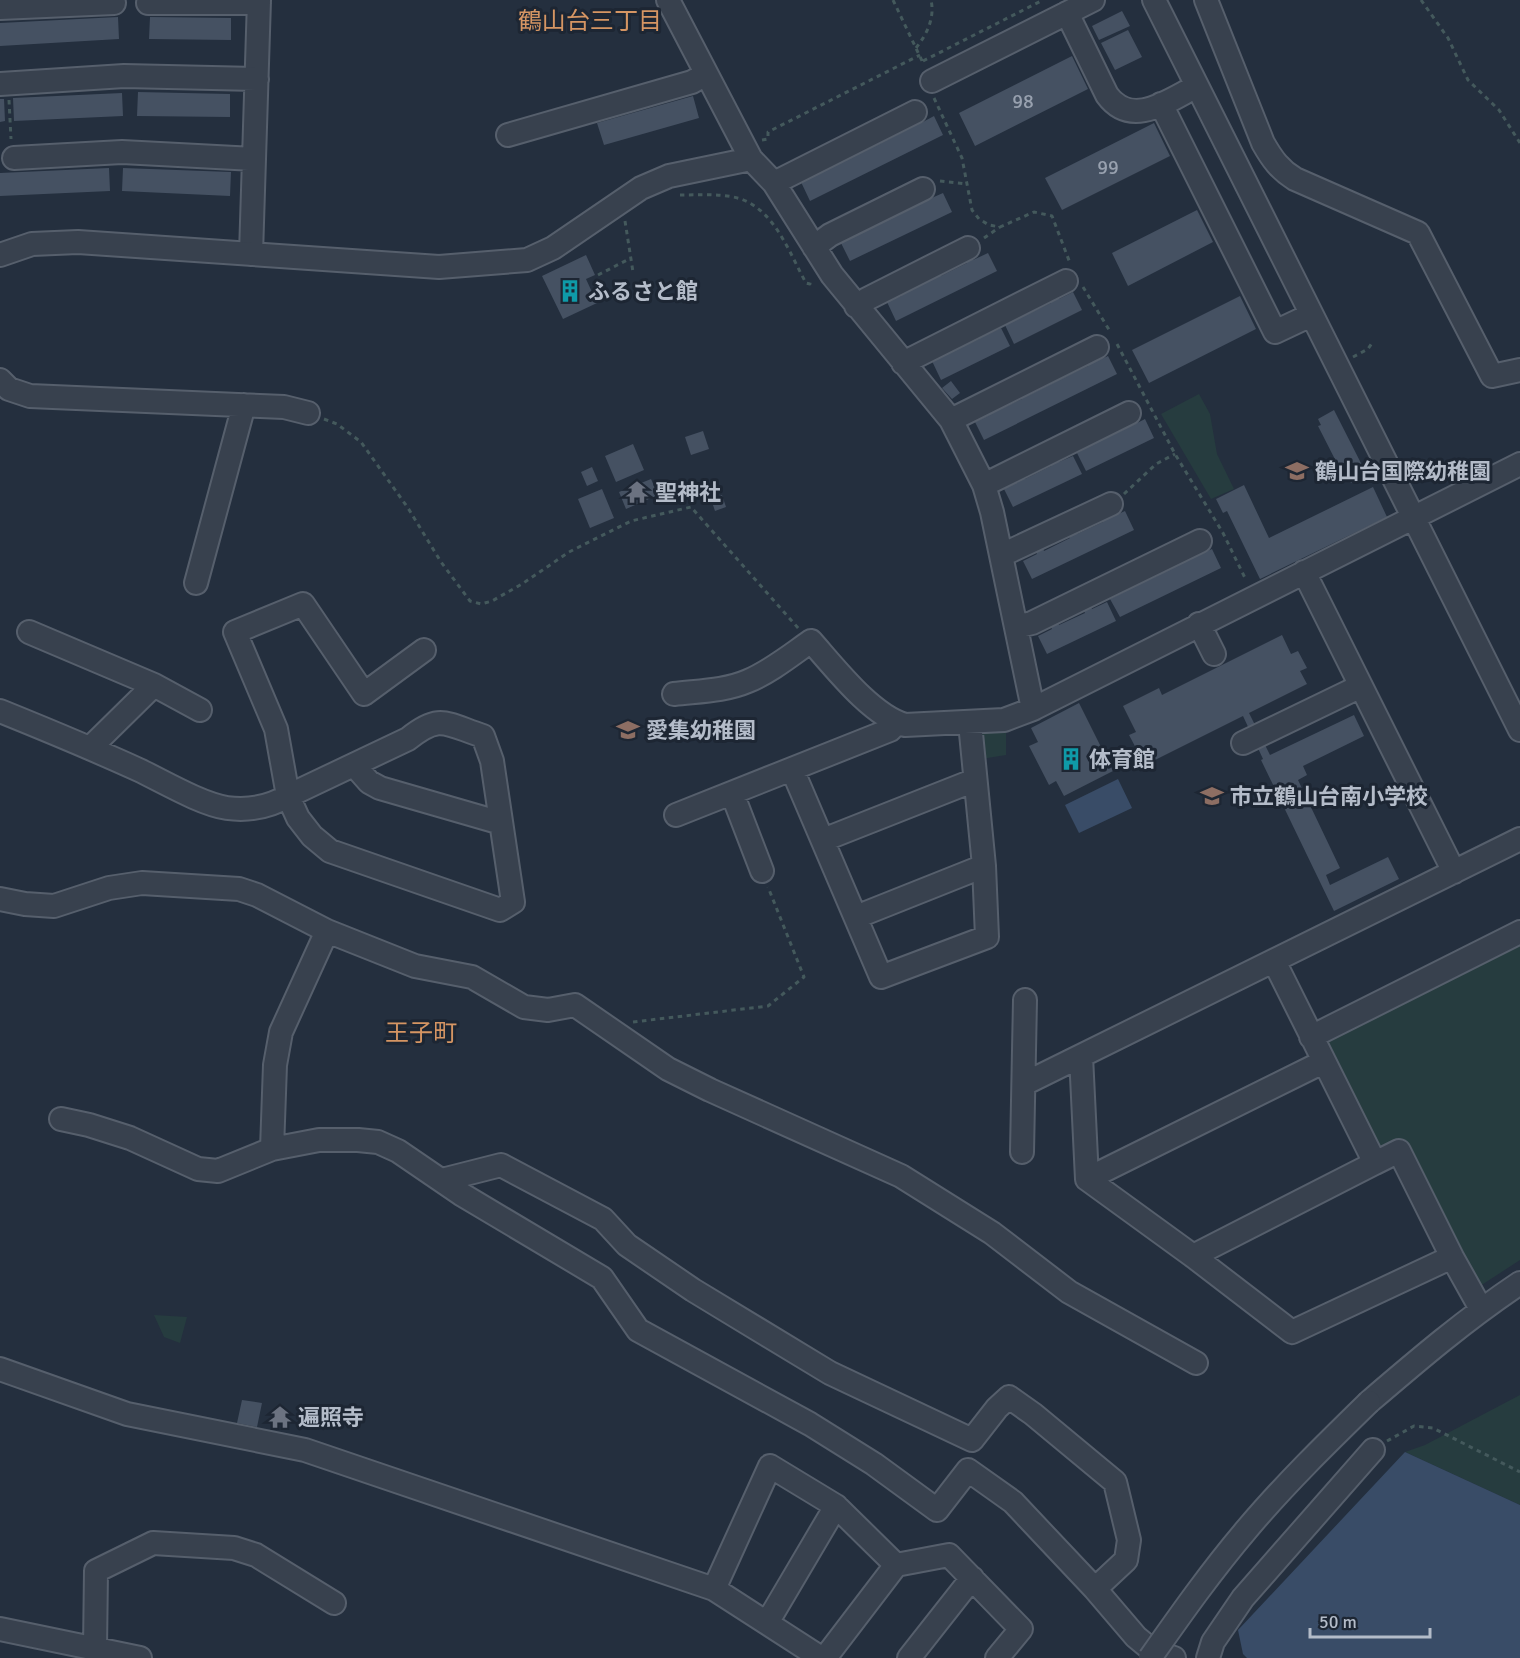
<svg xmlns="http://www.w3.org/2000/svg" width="1520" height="1658" font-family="Signika,'Noto Sans JP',sans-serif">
<rect width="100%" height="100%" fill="#242f3e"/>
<path fill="#263c3f" d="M1199,394l11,20 7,40 17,35 -23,10 -50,-85z
M1006,728v27l-25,4 -4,-27z
M1520,940v320l-43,28 -92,-137 -10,-4 -51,-101 3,-9z
M154,1315l33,2 -7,26 -16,-6z
M1520,1395v110l-115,-53 20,-7z"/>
<path fill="#394c67" d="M1118,779l14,29 -53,25 -14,-28z
M1405,1452l115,53v153h-273l-4,-4 -5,-24z"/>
<path fill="#455162" d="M1122,11l8,15 -31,14 -7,-14z
M118,17l1,22 -119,7v-23z
M150,17l81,1v22l-82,-1z
M1128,30l14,27 -27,13 -14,-27z
M1072,56l16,33 -113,57 -16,-33z
M138,92l92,2v23l-93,-1z
M122,93l1,23 -109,5 -1,-23z
M693,96l6,22 -95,27 -7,-22z
M0,99h4l1,22 -5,1z
M934,116l9,19 -133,66 -9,-19 14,-7 -2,-4 7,-1 2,2 26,-13 -2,-4 8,-2 1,2 26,-12 -3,-4 7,-2 2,3 27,-14 -3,-4 8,-2 2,3z
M1154,123l16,33 -108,54 -17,-32z
M109,168l1,23 -110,5v-23z
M123,168l108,4 -1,24 -108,-5z
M943,193l9,19 -102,49 -9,-18 14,-7 -2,-4 8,-2 1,2 26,-12 -2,-4 8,-2 1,2 26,-13 -2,-4 7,-2 1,3z
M1197,210l16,32 -85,44 -16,-33z
M988,253l9,18 -101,50 -9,-19 14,-6 -2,-5 7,-1 2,2 25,-13 -1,-4 8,-2 1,3 26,-13 -3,-4 7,-2 2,3z
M586,255l9,20 -9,4 11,24 -34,16 -21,-43z
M1073,292l9,18 -68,34 -9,-19 13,-6 -2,-4 8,-2 2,2 25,-12 -2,-5 8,-2 2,3z
M1240,296l16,33 -107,54 -17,-33z
M1001,328l9,18 -69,34 -9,-19 14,-6 -2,-4 8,-2 1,2 26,-12 -2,-4 8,-3 1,3z
M1108,356l9,18 -133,66 -9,-18 14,-7 -2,-4 7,-2 2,2 26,-12 -2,-4 8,-2 1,2 26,-13 -3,-4 7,-2 2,3 27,-13 -3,-4 8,-2 2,2z
M951,381l9,12 -8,6 -10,-11z
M1334,410l33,65 -16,8 -3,-6 -3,2 -27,-53 3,-1 -3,-6z
M1145,419l9,19 -68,33 -9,-18 13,-7 -2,-4 8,-2 1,2 26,-12 -2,-4 8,-2 2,2z
M703,431l6,18 -18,6 -6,-18z
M633,444l11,26 -28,12 -11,-26z
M1073,456l9,18 -69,33 -9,-18 14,-7 -2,-4 8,-2 1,3 26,-13 -2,-4 8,-2 2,2z
M592,467l6,14 -11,5 -6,-14z
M651,479l7,16 -32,14 -7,-17z
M1244,485l25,53 104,-51 14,30 -127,62 -33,-68 -4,2 -7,-14z
M602,489l12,29 -24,10 -12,-29z
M722,495l4,12 -11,4 -4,-12z
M1125,511l9,19 -102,49 -9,-18 14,-7 -2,-4 8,-2 1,3 26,-13 -2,-4 8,-2 1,2 26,-12 -2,-5 7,-2 1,3z
M1212,549l9,19 -101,49 -10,-18 14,-7 -2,-4 8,-2 1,2 26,-12 -2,-4 8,-2 2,2 25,-13 -2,-4 7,-2 1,3z
M1107,602l9,19 -69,33 -9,-18 14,-7 -2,-4 8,-2 1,2 26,-12 -2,-4 8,-2 1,2z
M1282,635l9,19 7,-3 9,17 -7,3 7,13 -58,29 21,42 84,-40 10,21 -61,30 4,9 -9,5 42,88 -14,7 4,10 58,-28 11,22 -65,32 -73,-151 2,-1 -20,-43 -92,46 -7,-15 -7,3 -8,-15 7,-3 -13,-26 36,-18 3,7z
M1079,703l34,68 -49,25 -8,-15 -7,4 -20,-39 9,-4 -7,-14z
M242,1400l20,3 -5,24 -20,-4z"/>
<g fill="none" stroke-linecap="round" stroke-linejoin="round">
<g stroke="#565f6c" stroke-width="26">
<path id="minor" d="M668,0l83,159 23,24 58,92 119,145 33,65 8,27 41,197
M1154,0l366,730
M1206,0l57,143c9,16 17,27 32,36l123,54 74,143 28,-6
M148,3h111
M0,8l114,-5
M1067,13l40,82c25,34 62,5 90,-9
M932,81l161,-81
M0,84l124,-8 133,3
M1161,104l114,228 36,-17
M508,135l184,-53 14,-8
M14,158l108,-6 132,7
M774,183l141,-71
M814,247l16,-12 93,-46
M251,254l8,-254
M0,255l32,-11 46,-2 361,25 88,-7 26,-12 88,-60 28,-12 82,-17
M856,306l11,-7 101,-51
M903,363l163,-82
M0,380l9,9 21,7 254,11 24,6
M951,420l146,-73
M984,485l145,-72
M1002,555l109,-51
M1304,572l150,300
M196,583l48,-178
M1199,624l15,30
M1016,627l16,-4 168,-82
M29,632l125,53 46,25
M674,694c25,-3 51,-3 74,-13 22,-9 43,-26 63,-40 24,27 60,74 94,84l99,-5 29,-11 487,-245
M0,711c47,19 93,38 139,59 25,12 62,34 88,38 22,3 42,-1 61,-12l120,-57c32,-26 38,-15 75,-3l9,25 21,141 -13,8 -170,-59 -18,-15 -14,-18 -10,-22 -12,-67 -41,-97 68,-28 61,90 60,-44
M1243,743l118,-57
M90,748l64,-63
M354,765l15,17 11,6 121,35
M792,769l89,208 106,-40 -3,-71 -14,-143
M732,793l30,78
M676,815l214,-85 7,-7
M823,840l152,-60
M0,899l25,5 29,2 55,-18 33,-5 97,6 18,6 70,36 88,35 57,11 52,30 24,3 27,-5 93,64 42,21 191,86 91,57 77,59 127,71
M856,917l128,-51
M327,931l-46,101 -6,33 -3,84 47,-9h39l20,2 20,9 63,43 141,84 36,52 172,94 64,40 63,46 31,-40 45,32 82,87 41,48 17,14 21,7
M1274,961l101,202 24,-12 53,106 29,52
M1311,1037l209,-105
M1081,1056l6,123 106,77 99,76 160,-75
M1024,1084l496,-245
M61,1119l28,6 41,13 68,31 20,2 54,-22
M1022,1152l3,-152
M1087,1179l236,-117
M442,1180l59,-15 102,54 24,26 66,45 137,83 142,67 25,-32 12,-11 24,17 82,68 14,58 -3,20 -31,29
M1193,1256l182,-93
M0,1369l127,45 178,36 409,139 107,69
M1369,1402c49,-42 97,-83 151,-119
M714,1589l56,-123 66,40 60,59
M767,1623l69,-117
M0,1629l140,29
M95,1649l1,-78 57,-28 81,5 22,7 78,48
M825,1658l71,-93 53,-10 72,74 -24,29
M909,1658l63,-80
M1208,1658l5,-16 30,-44 130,-148"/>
</g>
<path stroke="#44595c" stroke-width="3" stroke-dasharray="4.5 4.5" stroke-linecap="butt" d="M893,0l31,65
M1421,0l27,38 20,42 31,30 21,33
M916,48c11,-14 19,-30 15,-48
M923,61l120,-61
M934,98l28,60 10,52 7,9 10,6 11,2 34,-15 18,4 18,47
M9,100l2,39
M762,140l6,-1v-7l152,-77
M940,181l26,3
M680,195c19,0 42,-2 61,4 34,12 49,55 65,84l4,1v-5
M625,221l8,51
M984,238l16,-11
M598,275l33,-17
M1083,287l28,46
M1117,344l58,110 48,79 23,47
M1353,357l15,-8 4,-6
M324,419l13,5 24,18 47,66 33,54 29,39 11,3 11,-3 30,-17 47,-32 62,-31 60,-14 108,122
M1124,494l32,-30 19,-10
M633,1022l135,-16 36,-29 -36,-90
M1387,1441l27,-15 19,2 87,44"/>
<use href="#minor" stroke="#38414e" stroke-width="22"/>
<g stroke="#565f6c" stroke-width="26" stroke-linecap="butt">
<path id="minor-bridge" d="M1150,1658c31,-44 62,-88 97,-129 38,-45 80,-86 122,-127"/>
</g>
<use href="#minor-bridge" stroke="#38414e" stroke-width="22"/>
</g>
<defs>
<g id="building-bare" transform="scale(1.8)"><path d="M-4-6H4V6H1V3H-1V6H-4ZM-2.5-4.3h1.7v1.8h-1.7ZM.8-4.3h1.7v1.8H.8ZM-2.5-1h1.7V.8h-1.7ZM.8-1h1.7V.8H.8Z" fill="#0f9aa8" stroke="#1d2633" stroke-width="2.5" paint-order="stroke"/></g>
<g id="school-bare" transform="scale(1.8)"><path d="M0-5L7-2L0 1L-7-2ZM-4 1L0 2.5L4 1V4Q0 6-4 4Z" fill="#8d6e63" stroke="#1d2633" stroke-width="2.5" paint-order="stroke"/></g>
<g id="temple-bare" transform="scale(1.8)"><path d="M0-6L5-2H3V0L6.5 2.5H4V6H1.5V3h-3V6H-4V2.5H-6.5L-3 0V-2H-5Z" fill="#6b7280" stroke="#1d2633" stroke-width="2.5" paint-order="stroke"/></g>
</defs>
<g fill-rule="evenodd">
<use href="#building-bare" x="570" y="291"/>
<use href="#school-bare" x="1297" y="471"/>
<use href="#temple-bare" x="637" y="492"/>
<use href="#school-bare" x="628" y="730"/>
<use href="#building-bare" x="1071" y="759"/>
<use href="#school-bare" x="1212" y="796"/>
<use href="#temple-bare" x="280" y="1417"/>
</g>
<g text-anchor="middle" stroke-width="6" stroke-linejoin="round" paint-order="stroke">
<g font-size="20" fill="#98a1af">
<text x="1023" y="108">98</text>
<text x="1108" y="174">99</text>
</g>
<g font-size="22" font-weight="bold" fill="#b4bcc9" stroke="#1d2633" text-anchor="start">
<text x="588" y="299">ふるさと館</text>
<text x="1315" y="479">鶴山台国際幼稚園</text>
<text x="655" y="500">聖神社</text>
<text x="646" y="738">愛集幼稚園</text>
<text x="1089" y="767">体育館</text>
<text x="1230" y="804">市立鶴山台南小学校</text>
<text x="298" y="1425">遍照寺</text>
</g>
<g font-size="24" fill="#d59563" stroke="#1d2633">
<text x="590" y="29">鶴山台三丁目</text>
<text x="421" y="1041">王子町</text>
</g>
</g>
<path d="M1310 1628v9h120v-9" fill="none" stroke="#b4bcc9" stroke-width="3"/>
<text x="1319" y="1628" font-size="18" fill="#b4bcc9" stroke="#1d2633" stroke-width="4.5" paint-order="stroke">50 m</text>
</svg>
